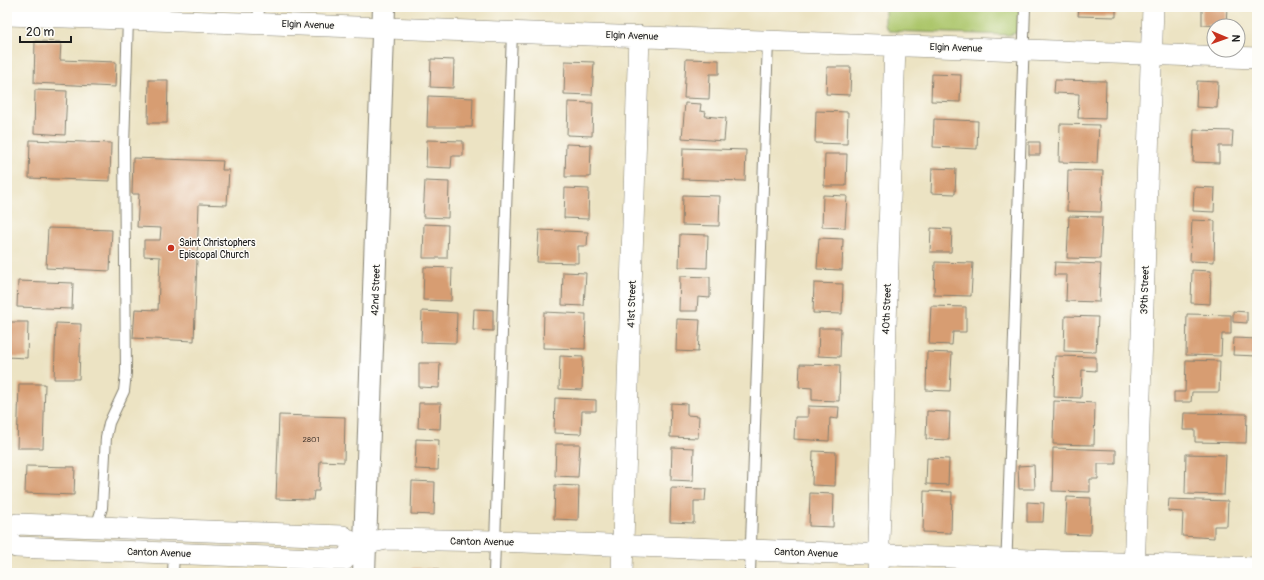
<svg xmlns="http://www.w3.org/2000/svg" width="1264" height="580" font-family="Pangolin,sans-serif">
<rect width="100%" height="100%" fill="#fdfcf7"/>
<filter id="ink" filterUnits="userSpaceOnUse"><feTurbulence type="fractalNoise" baseFrequency=".025" numOctaves="2"/><feDisplacementMap in="SourceGraphic" scale="8" xChannelSelector="R" yChannelSelector="G"/><feConvolveMatrix kernelMatrix="1 2 1 2 8 2 1 2 1" color-interpolation-filters="sRGB"/></filter>
<filter id="wash" filterUnits="userSpaceOnUse"><feTurbulence type="fractalNoise" baseFrequency=".012" numOctaves="4" result="noise"/><feDisplacementMap in="SourceGraphic" scale="16" xChannelSelector="R" yChannelSelector="G"/><feGaussianBlur stdDeviation="0.9" result="paint"/><feColorMatrix in="noise" values="0 0 0 0 0 0 0 0 0 0 0 0 0 0 0 0 0 1.4 0 .05"/><feComposite in="paint" operator="in"/></filter>
<g filter="url(#wash)">
<rect width="100%" height="100%" fill="#ece3c3"/>
<path fill="#acc66b" stroke="#647144" d="M885,7h135l-1,20 -3,6 -7,2 -120,-4 -4,-6z"/>
<g id="blocks">
<path fill="#d79d72" d="M1079,7h37v10l-38,-1z
M1202,7h25l-1,19 -24,-1z
M35,41l26,1 -1,18 56,2 -1,25 -81,-4z
M431,59l23,1 -1,28 -23,-1z
M686,59l33,1v14h-9l-1,25 -25,-1z
M565,61l29,1 -2,33 -28,-1z
M827,67h24l-1,28 -24,-1z
M932,74l29,1 -1,27 -29,-1z
M149,80h19l-1,43h-19z
M1055,80l51,1 -1,38 -27,-1 1,-24 -25,-1z
M1197,81l21,1 -1,26 -21,-1z
M35,90l32,1 -2,44 -31,-2z
M428,96l45,2 -1,29h-45z
M568,102l25,1 -1,33 -25,-1z
M685,103l16,1 -1,7 6,1 -1,4 21,2 -2,23 -42,-3z
M816,111l32,1 -1,32 -32,-1z
M934,119l44,2 -1,28 -44,-2z
M1060,124l39,1 -2,38 -38,-1z
M1194,130l39,1 -1,15h-13v17l-26,-1z
M30,140l81,3 -1,38 -81,-3z
M427,140l36,1v15h-11l-1,12 -25,-1z
M1029,142h11v13h-11z
M566,144l25,1 -1,32h-25z
M683,148l63,2 -1,31 -63,-2z
M825,154h22l-1,32h-22z
M133,158l90,3 -1,9h7l-2,35 -28,-1 -5,137 -61,-3 2,-29 23,1 2,-53 -16,-1v-16h16l1,-12 -24,-1 2,-33h-7z
M932,168l24,1 -1,25 -24,-1z
M1068,170l35,1 -2,41 -34,-1z
M425,181l24,1 -1,36 -25,-1z
M1194,187l21,1 -1,24 -21,-1z
M565,188l24,1 -1,30 -24,-1z
M683,195l37,1 -1,30 -37,-1z
M823,195l24,1 -2,32 -23,-1z
M1069,216l33,1 -2,42 -33,-1z
M1192,220l23,1 -1,41 -24,-1z
M424,224l24,1 -1,33h-24z
M48,228l64,2 -2,41 -64,-3z
M931,228l21,1 -1,23h-21z
M539,230l49,2 -1,14h-9v17l-41,-1z
M680,234l28,1 -1,33 -28,-1z
M819,238l24,1 -1,31 -25,-1z
M935,262l38,1 -2,33 -37,-1z
M1055,262l46,2 -2,38 -33,-1 1,-26h-13z
M424,267l28,1 -1,33 -28,-1z
M1192,270l19,1 -1,33 -19,-1z
M563,272l23,1 -2,33 -22,-1z
M680,276l30,1v21l-12,-1 -1,14h-18z
M18,281l55,2 -1,26 -55,-2z
M814,283l29,1 -1,30 -29,-1z
M931,306l35,1v25h-13l-1,13 -23,-1z
M474,309l19,1v21l-20,-1z
M422,311l35,2 -1,30 -35,-1z
M1233,311l14,1v11l-14,-1z
M544,312l42,2 -1,35 -42,-1z
M1187,314l44,1v19h-9l-1,22 -35,-1z
M1065,316l33,1 -2,35 -32,-1z
M677,319l23,1 -2,32 -22,-1z
M7,322h21l-1,36 -20,-1z
M56,323l25,1 -2,55h-25z
M819,328h22l-1,29 -22,-1z
M1234,338l23,1v17l-24,-1z
M927,352l25,1 -2,38 -24,-1z
M560,356l23,1 -1,33 -23,-1z
M1055,356l41,1v14l-14,-1 -1,28 -27,-1z
M1186,360l34,1 -1,31h-27l-1,10h-17v-10h11z
M419,363h21l-1,25 -20,-1z
M800,364l40,1 -1,36 -27,-1v-12l-13,-1z
M19,384h26l-2,64h-26z
M555,398l41,2v11h-14l-1,23 -27,-1z
M1054,401l41,2 -1,42 -41,-1z
M419,403h22l-1,26 -22,-1z
M671,403l16,1v11l12,1 -1,22 -28,-1z
M808,406l31,1 -1,12 -8,-1 -1,23 -35,-2 1,-22h13z
M927,411l23,1 -1,28 -23,-1z
M1184,413l63,1 -1,29 -51,-1v-12h-12z
M279,415l66,2 -1,45 -24,-1 -1,30h-5l-1,9 -37,-1z
M416,439l23,1 -1,30 -23,-1z
M556,444h24l-2,33 -23,-1z
M672,447l22,1 -1,33 -22,-1z
M1053,448l63,2v14h-18v15h-8v13l-38,-1z
M813,451l23,1 -1,34 -23,-1z
M1186,454l40,1 -2,40 -39,-1z
M927,458l22,1 -1,26 -22,-1z
M1034,465l1,24h-16l-1,-23z
M26,466l49,1 -1,28 -49,-2z
M412,481l23,1 -1,33 -23,-1z
M555,485l24,1 -1,34 -24,-1z
M671,488l35,1 -1,12h-11v22l-24,-1z
M924,491l28,1 -1,41 -28,-1z
M810,493l24,1 -1,33 -24,-1z
M1067,497l24,1 -1,37 -25,-1z
M1169,499l59,2 -1,25h-13v12l-32,-2 1,-24 -15,-1z
M1027,502l17,1 -1,19h-16z
M412,568l26,1v4h-26z"/>
</g>
</g>
<g filter="url(#ink)">
<use href="#blocks" fill-opacity="0" stroke="#848070" stroke-width="1"/>
<g fill="none" stroke-linecap="round" stroke-linejoin="round">
<g stroke="#848070" stroke-width="12">
<path id="service" d="M258,23l1,-16
M96,527l6,-19 4,-71 3,-14 15,-32 2,-18 -2,-227 4,-127
M173,573l1,-20
M494,573l18,-542
M750,573l18,-533
M1006,573l19,-566"/>
</g>
<g stroke="#848070" stroke-width="22">
<path id="minor" d="M7,15l1250,43
M7,531l10,-7 326,12 12,10
M7,540l9,7 328,13 11,-14 31,-7 109,2 762,27
M622,573l17,-537
M878,573l17,-528
M1134,573l19,-566"/>
</g>
<g stroke="#848070" stroke-width="24">
<path id="tertiary" d="M364,573l20,-566"/>
</g>
<use href="#service" stroke="#fff" stroke-width="10"/>
<use href="#minor" stroke="#fff" stroke-width="21"/>
<use href="#tertiary" stroke="#fff" stroke-width="22"/>
</g>
</g>
<circle fill="#c8321e" stroke="#fdfcf7" stroke-width="1.5" cx="171" cy="248" r="4"/>
<g text-anchor="middle" stroke-width="3" stroke-linejoin="round" paint-order="stroke">
<g font-size="8" fill="#4b3c32">
<text x="311" y="442">2801</text>
</g>
<g font-size="10" fill="#1c1c1c" stroke="#fdfcf7">
<text transform="translate(308 24) rotate(2)" y="4">Elgin Avenue</text>
<text transform="translate(632 35) rotate(2)" y="4">Elgin Avenue</text>
<text transform="translate(956 47) rotate(2)" y="4">Elgin Avenue</text>
<text transform="translate(375 290) rotate(-88)" y="4">42nd Street</text>
<text transform="translate(1144 290) rotate(-88)" y="4">39th Street</text>
<text transform="translate(631 304) rotate(-88)" y="4">41st Street</text>
<text transform="translate(886 309) rotate(-88)" y="4">40th Street</text>
<text transform="translate(482 541) rotate(1)" y="4">Canton Avenue</text>
<text transform="translate(159 552) rotate(2)" y="4">Canton Avenue</text>
<text transform="translate(806 552) rotate(2)" y="4">Canton Avenue</text>
</g>
<g font-size="10" fill="#1c1c1c" stroke="#fdfcf7" text-anchor="start">
<text x="179" y="246">Saint Christophers<tspan x="179" dy="12">Episcopal Church</tspan></text>
</g>
</g>
<rect width="1264" height="580" fill="none" stroke="#fdfcf7" stroke-width="24"/>
<g transform="translate(1226 38) rotate(92)"><circle r="19" fill="#fdfcf7" stroke="#a3a29f"/>
<path d="M0-3L7 15L0 10L-7 15Z" fill="#c8321e"/>
<text y="-6" font-size="11" font-weight="bold" text-anchor="middle" fill="#1c1c1c">N</text>
</g>
<path d="M20 36v6h51v-6" fill="none" stroke="#1c1c1c" stroke-width="2"/>
<text x="26" y="36" font-size="12" fill="#1c1c1c" stroke="#fdfcf7" stroke-width="3" paint-order="stroke">20 m</text>
</svg>
